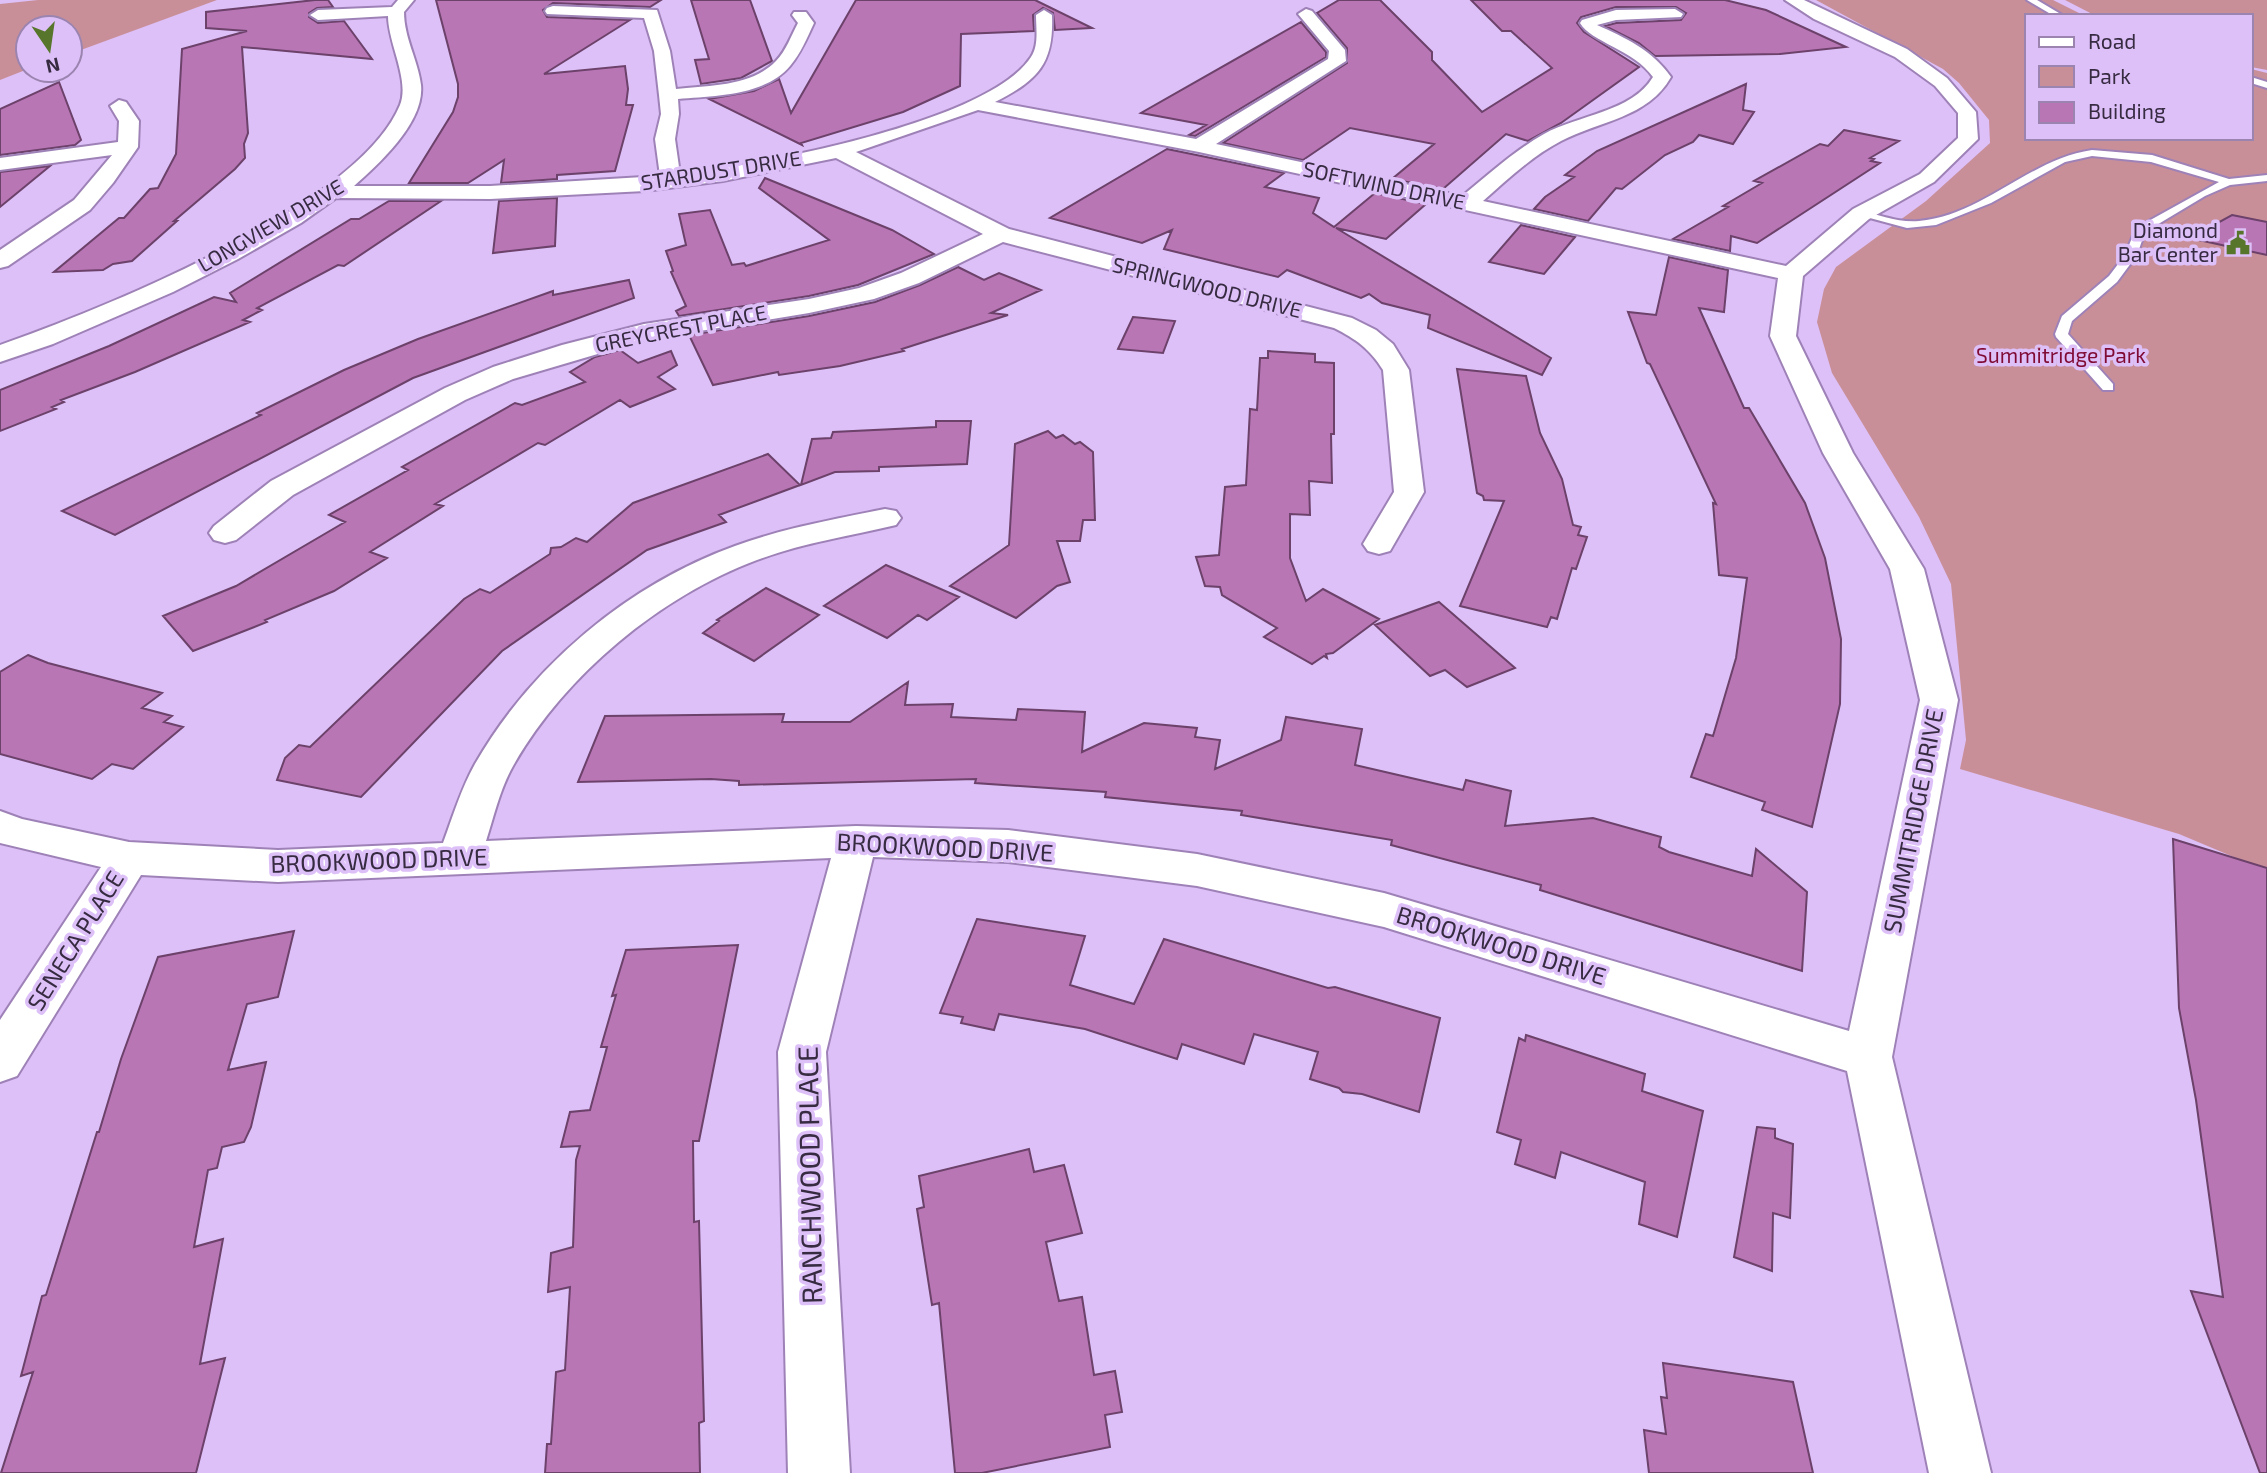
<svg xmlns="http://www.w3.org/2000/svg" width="2267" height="1473" font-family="'Exo 2',sans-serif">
<rect width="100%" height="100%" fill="#ddc0f8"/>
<path fill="#c98f99" d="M38,0h179l-147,54v-26h-42v41l-28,11v-76z
M1816,0h237l32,16h-58v122h224v-69l16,4v798l-88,-37 -219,-65 6,-29 -15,-156 -32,-67 -87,-144 -15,-51 7,-33 12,-22 90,-66 64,-58 -1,-23 -30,-37 -16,-14z
M2065,0h202v70l-16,-3v-51h-155z"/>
<path fill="#b876b5" stroke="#6c416a" stroke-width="2" d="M315,0h13l5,7 -16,1 -8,5v4l9,6 26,-2 28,38 -130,-12 6,86 -4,11 1,14 -10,11 -61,52h3l-45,40 -19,3 -10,6 -49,2 65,-54h5l26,-29 8,-1 18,-34 6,-105 65,-18 -41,-3v-16z
M436,0h225l-11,7 -97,-4 -10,7 4,7 83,3 -86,54 81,-8 3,23 -2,16h7l-18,66 -58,4v4l-56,4 3,-23 -36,23h-59l44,-71 5,-15v-13z
M691,0h59l22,61 -31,17 -40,6 -6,-24 14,-1z
M856,0h179l57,28 -37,2 -2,-17 -10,-5 -10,7 1,16 -73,3 -1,52 -57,26 -102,31 1,2 -93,-46 45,-8 25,-12 12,34z
M1339,0h41l52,52v8l50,52 70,-44 -41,-37h-9l-31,-31h254l41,10 80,37 -66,7 -125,2 -16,-13 -34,-17 11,-3 65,-3 5,-7 -10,-6h-60l-35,10 -4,6 7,9 55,35 -78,56 -33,18 -22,-7 -63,55 -51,-10 42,-35 -84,-16 -47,32 -80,-17 124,-80v-15l-30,-35z
M1301,22l25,30v5l-131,79 -6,-1 17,-10 -65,-12z
M59,82l22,58 -6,5 -75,10v-46z
M1746,84l-3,26 11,2 -21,32 -34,-9 -6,7 -28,13 -43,34 -6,-1 -28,33 -54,-12 11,-12 29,-20 -9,-2 32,-24z
M1844,130l55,11 -29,17 4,1 -3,2 9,2 -123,80 -26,-7 -1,15 -57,-12 55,-32 -5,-1 39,-23 -8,-2 66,-37 8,2z
M1167,149l117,24 -19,14 54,11 -6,15 21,14 41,-34 51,11 -40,35 -50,-11 215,130 -9,17 -114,-47 2,-13 -48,-12 -13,-9 -8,4 -74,-28 -9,7 -114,-28 8,-19 -30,13 -92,-25z
M50,166l-50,41v-35z
M765,178l127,52 42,24 -76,31 -49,11 -130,20 -3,-5 10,-5 -15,-34 2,-1 -7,-20 20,-6 -7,-31 31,-4 22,55 12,-2 2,3 83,-26 -70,-52z
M557,198l-2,48 -62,7 6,-52z
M389,201h52l-97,65 -6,-1 -81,43 5,2 -19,10 7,2 -115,50 -74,28 3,2 -12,5 4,2 -56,22v-41l109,-44 105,-49 22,5 -6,-9 121,-74h8z
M2232,215l35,7v33l-77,-17z
M1521,225l54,12 -31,37 -55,-12z
M1669,257l59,13 -4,42 -25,-4 45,100h5l56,95 20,55 16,81 -1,65 -28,123 -50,-17 3,-8 -74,-25 15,-43 7,2 23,-78 11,-80 -28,-3 -6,-72 3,1 -66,-140 -3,-1 -19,-51 28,3z
M958,267l26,13 15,-7 42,17 -50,23 17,2 -106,34 2,2 -64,15 -61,9 -1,-3 -65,13 -24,-50 120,-19 66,-14 45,-17z
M629,280l5,18 -221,80 -298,157 -53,-24 199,-96 -4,-2 87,-43 74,-31 135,-48v4z
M1133,317l42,4 -12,32 -45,-4z
M620,350l18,13 33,-12 6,14 -19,12 17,12 -45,18 -10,-7 -75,45 -7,-2 -103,61 8,2 -73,46 17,6 -53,33 -69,29 2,2 -74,29 -30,-35 73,-30 109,-64 -16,-7 79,-45 -6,-3 113,-64 7,2 63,-23 -15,-10 25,-15z
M1268,351l47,3v8l19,1v71h-3l1,49 -23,-2 1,34 -20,-1v44l16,43 17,-12 56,30 -46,34 -7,1 1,4 -3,-2 -12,8 -48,-27 13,-9 -55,-33 -2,-8 -15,-1 -9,-29 23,-2 6,-68 21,-2 4,-76 7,1 3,-52h8z
M1457,369l69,7 14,57 22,46 11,46 8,2 -3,8 9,2 -11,32 -4,-1 -15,51 -6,-2 -4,10 -87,-21 44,-105 -20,-1 -1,-4 -6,-3z
M936,421h35l-4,43 -88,3v4l-44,1 -34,13 11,-46 19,-1 2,-6 103,-5z
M1048,431l8,7 7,-3 12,9 5,-2 13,10 2,68h-12l-3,21h-23l13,41 -13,4 -41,32 -66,-32 59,-41 6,-101z
M768,454l32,31 -81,30 7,7 -79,28 -145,101 -141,146 -84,-17 8,-22 14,-13 11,2 154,-148 16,-10 10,4 60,-39 1,-6 10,-1 15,-9 11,4 46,-39z
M886,565l73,32 -32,23 -9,-5 -31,23 -63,-32z
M766,588l53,27 -65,46 -51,-28 16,-12 -2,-1z
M1439,602l76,66 -48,19 -22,-17 -15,6 -55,-51z
M28,655l20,8 114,30 -20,15 30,8 -8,6 19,5 -50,42 -21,-5 -20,15 -92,-25v-82z
M908,682l-3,23 48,-1 -2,13 65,3 2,-11 67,3 -3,40 62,-29 53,5 -2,9 25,3 -5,29 66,-29 5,-23 76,12 -7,36 108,25 3,-10 45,11 -6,35 88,-8 68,19 -2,10 10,5 83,24 4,-27 51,43 -5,79 -262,-81 1,-5 -150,-40 1,-5 -151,-25 1,-4 -137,-14 1,-5 -131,-9 1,-4 -237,6v-4l-28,-2 -133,3 27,-66 179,-2 -2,8h68z
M2173,839l94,29v605h-7l-69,-182 32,6 -27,-197 -17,-92z
M977,919l108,17 -15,49 64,19 30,-65 164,49 7,-1 105,31 -21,94 -57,-18 -19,-2 -4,-4 -29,-9 8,-27 -64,-18 -10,30 -62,-20 -5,15 -92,-30 -86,-15 -5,16 -33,-7 2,-6 -23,-4z
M294,931l-16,66 -31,7 -19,66 38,-8 -15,65 -7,15 -22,5 -5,21 -9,2 -14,77 29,-8 -23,125 25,-6 -29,115h-195l32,-101 -12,4 21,-80 4,-1 51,-163h2l22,-73 37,-102z
M738,945l-39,196h-6l1,81 5,-1 5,200 -5,2 1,50h-155l2,-29h4l5,-72 9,-2 5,-83 -22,5 3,-39 22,-6 3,-87 4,-14 -19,1 9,-35 20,-2 17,-63h-6l15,-52 -4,1 14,-46z
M1526,1035l119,39 -3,17 61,20 -26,126 -38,-13 6,-42 -84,-30 -6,26 -40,-14 6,-24 -24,-8 22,-94 6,3z
M1757,1127l18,2v9l18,6 -3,74 -17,-5 -1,58 -38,-14z
M1029,1149l5,23 30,-7 18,68 -36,9 13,59 23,-4 12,78 21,-4 7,41 -17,3 5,32 -128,26h-27l-16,-170 -7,2 -15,-96 7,-2 -5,-31z
M1663,1363l130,19 20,91h-164l-5,-43 22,4 -5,-37 6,1z"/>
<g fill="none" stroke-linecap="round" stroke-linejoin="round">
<g stroke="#9e82b7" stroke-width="4">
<path id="lane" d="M2027,0h10l27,16h-10z
M2251,77l16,5v6l-16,-5z
M2092,150l60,5 77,24 38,-4v6l-37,4 -25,11 -60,36 -8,23 -20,27 -45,39 -4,13 45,50v6h-10l-47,-53 -1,-3 7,-18 47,-40 16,-21 11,-27 83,-46 -68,-20 -59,-6 -27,6 -74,41 -55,22 -29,3 -52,-14 6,-3c19,4 38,12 58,10 63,-5 110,-62 173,-71z"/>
</g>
<g stroke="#9e82b7" stroke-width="4">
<path id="street" d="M398,0h16l-10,12c0,26 14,48 17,73 4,37 -42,79 -67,101h136l170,-10 -5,-37 6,-25 -2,-19 -5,-44 -10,-33 -97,-4 -2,-3 2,-3 6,-2 104,4 13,41 6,38c33,-4 75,-2 100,-28 10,-10 15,-25 22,-38l-6,-8 2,-3h12l8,11c-7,15 -13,30 -24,43 -25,30 -76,30 -112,33l1,15 -4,25 5,35c78,-9 308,-51 351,-117 8,-12 5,-28 5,-42l8,-5 8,5c2,49 -14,65 -57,87l201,37 132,-80 1,-8 -31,-37 8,-5 6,2 33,39 1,11 -130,83 246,52c26,-21 52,-45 82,-62 34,-19 88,-22 109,-57 -19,-27 -62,-35 -73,-54l2,-3 34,-10 59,-1 8,5 -2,3 -65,3 -19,5c29,13 55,25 74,52 -23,41 -72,44 -110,64 -29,15 -54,39 -78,60l303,65 67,-57 67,-35 38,-36v-25l-23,-27 -40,-29 -81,-38 -29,-19h19l103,49 40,29 29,34 2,27 -44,43 -65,37 -66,57 -7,60 57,117 71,116 34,131 -66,357 99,416h-62l-82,-402 -463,-144 -187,-41 -189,-24 -135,-5 -47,195 24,421h-62l-10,-421 53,-194 -553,24 -137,-7 -124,201 -17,6v-62l101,-153 -101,-24v-32l22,8 107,23 149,8 165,-7c10,-27 18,-54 32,-79 56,-98 154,-180 260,-218 49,-18 100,-27 150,-37l11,2 5,7 -5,7c-46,11 -94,18 -139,35 -98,37 -192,115 -244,206 -13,23 -19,50 -27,75l370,-15 152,4 189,24 187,39 465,138 71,-331 -30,-131 -67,-116 -53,-117 8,-58 -579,-126 -221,-42 -122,42 153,77 343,89 24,12 17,14 16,26 15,122 -34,59 -11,3 -11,-3 -5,-7 31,-52 -11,-122c-13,-21 -27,-31 -49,-42l-331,-86 -84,41 -45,16 -65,14 -164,27 -132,39 -48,21 -172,95 -57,45 -11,3 -11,-3 -5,-7 5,-7 57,-45 174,-93 48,-21 69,-22 82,-21 165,-25 50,-11 42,-15 82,-39 -147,-76 -113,23 -78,10 -155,8 -154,-1 -35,25 -63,36 -65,33 -120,52 -53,18v-17c102,-36 358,-138 400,-240 10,-25 -12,-62 -12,-89l-70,4 -8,-5 8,-5 74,-3z
M119,100l7,2 13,19 -1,26 -25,36 -23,27 -82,56 -8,2v-18l74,-50 38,-45 -112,15v-12l118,-16 1,-21 -9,-15z"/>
</g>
<use href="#lane" fill="#fff" fill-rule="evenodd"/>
<use href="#street" fill="#fff" fill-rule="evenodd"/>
</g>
<defs>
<g id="civic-bare" transform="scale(1.89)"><path d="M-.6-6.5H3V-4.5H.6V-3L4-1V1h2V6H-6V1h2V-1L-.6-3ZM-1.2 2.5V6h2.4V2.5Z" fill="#57762b" stroke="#ddc0f8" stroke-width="2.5" paint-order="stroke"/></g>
</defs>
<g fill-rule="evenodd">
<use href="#civic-bare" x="2238" y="243"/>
</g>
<g text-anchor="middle" stroke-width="7" stroke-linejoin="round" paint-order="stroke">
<g font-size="21" fill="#372b42" stroke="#ddc0f8">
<text transform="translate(721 171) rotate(-9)" y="7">STARDUST DRIVE</text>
<text transform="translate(1384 186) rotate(12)" y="7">SOFTWIND DRIVE</text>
<text transform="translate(271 226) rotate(-30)" y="7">LONGVIEW DRIVE</text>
<text transform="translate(1207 288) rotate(14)" y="7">SPRINGWOOD DRIVE</text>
<text transform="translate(681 329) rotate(-11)" y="7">GREYCREST PLACE</text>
</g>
<g font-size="21" fill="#372b42" stroke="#ddc0f8" text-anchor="end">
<text x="2218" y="238">Diamond<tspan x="2218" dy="24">Bar Center</tspan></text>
</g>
<g font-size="21" fill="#7f0a34" stroke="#ddc0f8">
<text x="2061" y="363">Summitridge Park</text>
</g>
<g font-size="24" fill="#372b42" stroke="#ddc0f8">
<text transform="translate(1914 821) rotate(-79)" y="8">SUMMITRIDGE DRIVE</text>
<text transform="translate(945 848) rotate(3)" y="8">BROOKWOOD DRIVE</text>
<text transform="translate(379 861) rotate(-2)" y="8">BROOKWOOD DRIVE</text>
<text transform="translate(76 941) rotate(-58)" y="8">SENECA PLACE</text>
<text transform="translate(1501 946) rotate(17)" y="8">BROOKWOOD DRIVE</text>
</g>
<g font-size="28" fill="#372b42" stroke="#ddc0f8">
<text transform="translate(810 1175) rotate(-91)" y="10">RANCHWOOD PLACE</text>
</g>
</g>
<rect x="2025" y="14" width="228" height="126" fill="#ddc0f8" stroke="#9b84af" stroke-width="2"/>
<rect x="2039" y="37" width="35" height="10" fill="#ffffff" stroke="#9b84af" stroke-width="2"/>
<text x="2088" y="49" font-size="21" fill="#372b42">Road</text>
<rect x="2039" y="66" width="35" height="21" fill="#c98f99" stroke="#9b84af" stroke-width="2"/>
<text x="2088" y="84" font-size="21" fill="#372b42">Park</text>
<rect x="2039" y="102" width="35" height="21" fill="#b876b5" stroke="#9b84af" stroke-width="2"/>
<text x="2088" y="119" font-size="21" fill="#372b42">Building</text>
<g transform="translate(49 49) rotate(167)"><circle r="33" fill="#ddc0f8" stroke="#9b84af" stroke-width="2"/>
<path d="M0-5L12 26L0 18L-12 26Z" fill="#57762b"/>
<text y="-10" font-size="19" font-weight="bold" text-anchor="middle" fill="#372b42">N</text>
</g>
</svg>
